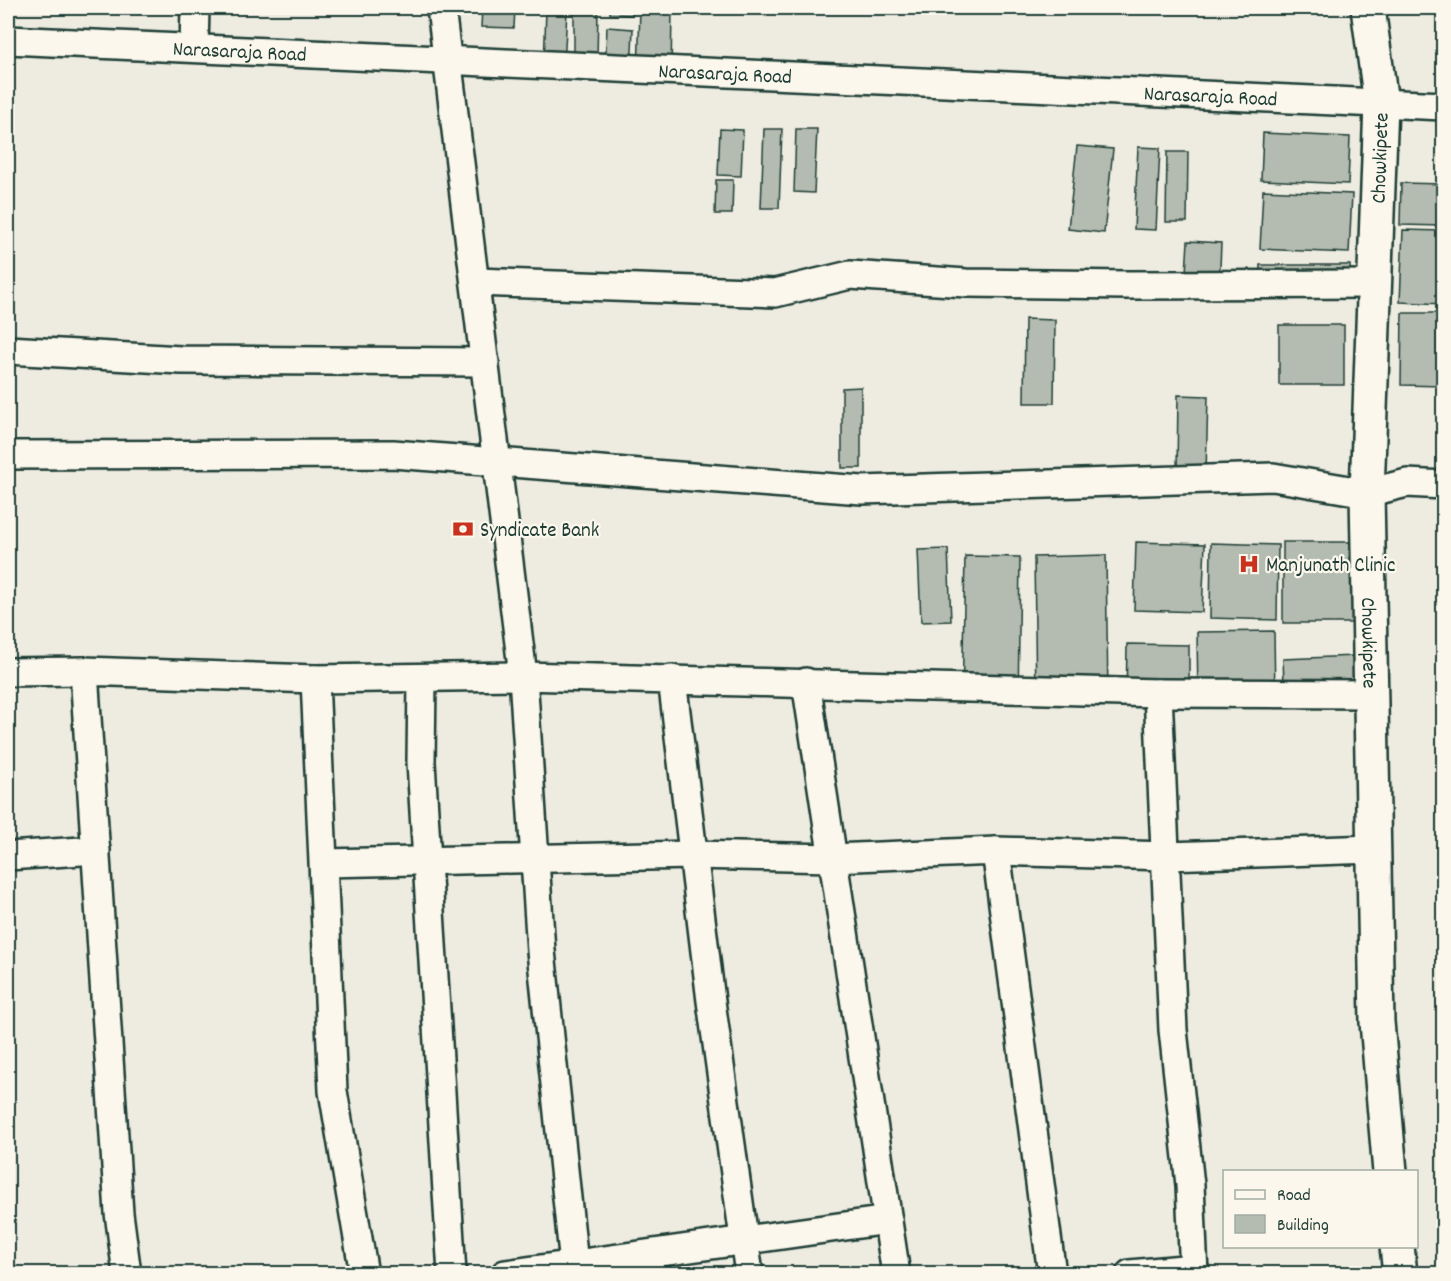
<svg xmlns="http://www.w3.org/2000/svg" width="1451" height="1281" font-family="Dekko,sans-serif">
<rect width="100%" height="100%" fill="#eeece1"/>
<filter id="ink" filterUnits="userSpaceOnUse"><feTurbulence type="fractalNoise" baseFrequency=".0167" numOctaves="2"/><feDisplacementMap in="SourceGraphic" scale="12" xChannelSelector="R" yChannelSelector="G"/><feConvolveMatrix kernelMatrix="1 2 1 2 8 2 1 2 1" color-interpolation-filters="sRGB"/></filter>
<g filter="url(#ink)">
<path fill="#b4bbb0" stroke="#1f3d34" stroke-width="1.5" d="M482,8h33l-1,20 -33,-1z
M574,8h24l-1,53h-23z
M610,8h22v7l-22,-1z
M640,8h32l-1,69 -33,-1z
M546,10l21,1 -3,55 -20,-1z
M607,27l26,2 -2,44 -26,-1z
M720,129l23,1 -2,46 -23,-1z
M764,129h18l-3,79h-18z
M796,129h21l-3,64 -20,-1z
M1263,133l87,4 -2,47 -87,-4z
M1077,146l36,3 -9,84 -36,-4z
M1138,147l22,1 -4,82 -22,-1z
M1167,152h21l-1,70h-21z
M716,180h17l-1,34h-17z
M1401,183l43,1v42l-44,-1z
M1263,190l89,4 -3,59 -89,-4z
M1403,230l41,1v73l-44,-2z
M1188,241l33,2 -2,49 -34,-2z
M1260,265h90v28h-91z
M1402,313h42v73l-43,-1z
M1025,319l30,1 -1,83h-30z
M1279,325h65v60h-65z
M861,387v81h-19v-80z
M1178,395l30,1 -2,78 -29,-1z
M1136,542l69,2 -3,68 -68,-2z
M1283,542h72v81h-72z
M1211,543l67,2 -1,75 -67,-2z
M948,549l3,72 -30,1 -3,-72z
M1106,555l2,141 -72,2 -2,-141z
M965,556l55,1 -2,147 -56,-1z
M1274,631l1,68 -77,1 -1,-68z
M1127,644l62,1v60l-63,-1z
M1355,656l2,48 -72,4 -2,-49z"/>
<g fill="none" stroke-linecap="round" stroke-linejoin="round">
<g stroke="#1f3d34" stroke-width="32">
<g id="minor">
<path id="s1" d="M8,40l1436,66"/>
<path d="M194,48l1,-40"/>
<path d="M476,282l299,11 75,-18 116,8 162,2 247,-1"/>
<path d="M8,350l173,10 304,2"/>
<path d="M8,455l385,-1 469,36 411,-13 94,16 40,-10 37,2"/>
<path d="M8,672l76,-1"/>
<path d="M422,678l-1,84 31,512"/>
<path d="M315,679l18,412 31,183"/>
<path d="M672,679l39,322 38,273"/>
<path d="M806,682l90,592"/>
<path d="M1158,693l15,337 17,155 4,89"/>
<path d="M996,851l171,5 207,-7"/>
<path d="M8,856l88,-6"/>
<path d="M324,863l368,-8 141,3 163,-7 56,423"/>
<path d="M127,1274l-8,-61 -35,-542 231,8 208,-3 -82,-668"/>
<path d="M505,1274l383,-54"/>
<path d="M575,1274l-34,-323 -18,-275 635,17 213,1"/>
<path d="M1130,1274l64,-6"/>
</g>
</g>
<g stroke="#1f3d34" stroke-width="38">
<g id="tertiary">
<path id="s2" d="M1368,8l13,95 -14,390 10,529 13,150"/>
<path d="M1397,1246l3,28"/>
</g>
</g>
<use href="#minor" stroke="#fbf7ec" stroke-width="27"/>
<use href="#tertiary" stroke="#fbf7ec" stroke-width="33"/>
</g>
</g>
<defs>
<g id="bank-bare" transform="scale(1.62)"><path d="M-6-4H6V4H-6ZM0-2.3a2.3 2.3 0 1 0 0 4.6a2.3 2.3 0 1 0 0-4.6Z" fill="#c8321e" stroke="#fbf7ec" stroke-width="2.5" paint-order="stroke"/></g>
<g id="hospital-bare" transform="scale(1.62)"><path d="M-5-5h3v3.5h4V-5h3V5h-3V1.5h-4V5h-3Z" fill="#c8321e" stroke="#fbf7ec" stroke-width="2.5" paint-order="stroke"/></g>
</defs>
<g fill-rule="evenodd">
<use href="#bank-bare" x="463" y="529"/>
<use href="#hospital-bare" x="1249" y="564"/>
</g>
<g text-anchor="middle" stroke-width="4.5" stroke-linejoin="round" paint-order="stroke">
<g font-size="21" fill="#1f3d34" stroke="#fbf7ec">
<text dy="7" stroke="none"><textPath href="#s1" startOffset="232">Narasaraja Road</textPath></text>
<text dy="7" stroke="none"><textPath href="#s1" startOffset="718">Narasaraja Road</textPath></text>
<text dy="7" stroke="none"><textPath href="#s1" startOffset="1204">Narasaraja Road</textPath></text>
<text transform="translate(1379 158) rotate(-88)" y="7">Chowkipete</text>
<text dy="7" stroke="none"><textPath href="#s2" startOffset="636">Chowkipete</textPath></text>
</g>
<g font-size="21" fill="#1f3d34" stroke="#fbf7ec" text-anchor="start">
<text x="480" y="536">Syndicate Bank</text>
<text x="1266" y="571">Manjunath Clinic</text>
</g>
</g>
<rect width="1451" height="1281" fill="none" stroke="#fbf7ec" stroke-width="30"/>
<rect x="15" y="15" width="1421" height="1251" fill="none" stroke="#1f3d34" stroke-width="2" filter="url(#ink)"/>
<rect x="1223" y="1170" width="195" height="78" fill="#fbf7ec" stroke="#a3ada2" stroke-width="1.5"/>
<rect x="1235" y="1190" width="30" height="9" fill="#fbf7ec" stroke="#a3ada2" stroke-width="1.5"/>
<text x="1277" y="1200" font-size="18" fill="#1f3d34">Road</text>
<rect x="1235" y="1215" width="30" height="18" fill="#b4bbb0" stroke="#a3ada2" stroke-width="1.5"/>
<text x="1277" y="1230" font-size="18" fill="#1f3d34">Building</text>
</svg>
